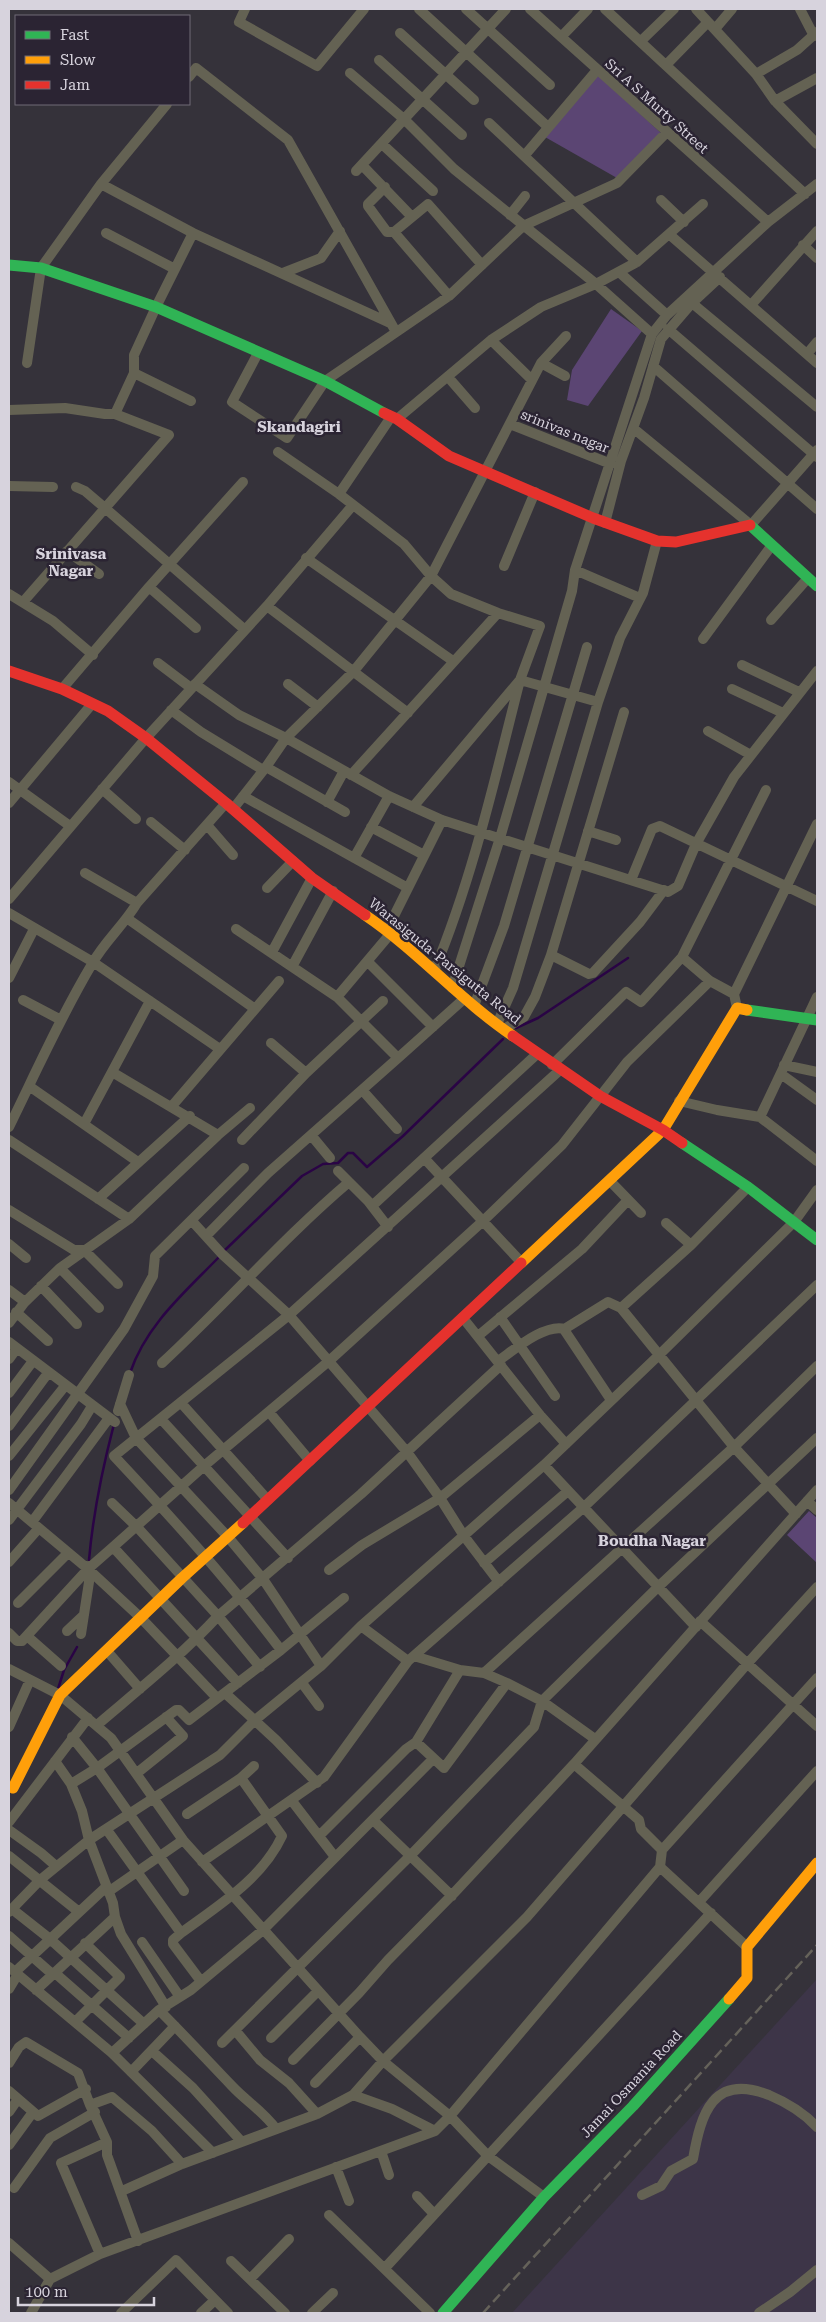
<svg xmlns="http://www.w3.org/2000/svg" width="826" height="2322" font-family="'Roboto Serif',serif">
<rect width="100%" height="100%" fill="#35323a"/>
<path fill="#3d3548" d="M817,1979v334h-305z"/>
<path fill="#5b4573" d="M598,75l63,58 -44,45 -72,-41z
M611,309l31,22 -54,75 -21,-6 5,-30z
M809,1511l8,7v45l-30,-28z"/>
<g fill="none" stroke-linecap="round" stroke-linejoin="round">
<path stroke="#2a0445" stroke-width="2.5" d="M516,1028l22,-10 90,-60
M224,1251l78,-75 21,-12 15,-1 10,-10h5l14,14 36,-31 100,-97
M130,1373c16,-48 55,-81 89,-116
M89,1560c4,-46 13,-90 25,-136
M58,1689l6,-19 13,-23"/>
<path stroke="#646253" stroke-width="10" d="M245,9l-6,13 78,44 47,-57
M419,9l129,118
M466,9l84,76
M530,9l238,213
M605,9l200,185
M696,9l60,65 19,27 42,43
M800,9l14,27
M715,29l17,-20
M400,33l74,67
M561,37l27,-28
M641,41l33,-32
M379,60l83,75
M666,65l42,-43
M350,73l55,47 49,49 142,115 56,50
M756,74l41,-24 20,-18
M189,77l7,-9 92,72 108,192
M775,101l42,-23
M489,123l148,139
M382,144l51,47
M525,155l72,-85
M362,165l50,52
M356,171l150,-162
M101,184l92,49 197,90
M385,187l-17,17v2l19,26h7
M661,200l23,22
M510,215l15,-19
M106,233l69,36
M670,235l147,128
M803,245l14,13
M619,272l48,43
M283,273l38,-15 19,-27
M449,296l-55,-64 34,-28 54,61
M692,303l125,104
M751,305l66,-74
M668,329l149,128
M491,340l41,40
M258,353l-26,49 55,36 38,-57 124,-85 74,-70 94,-43 49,-50
M807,354l10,-12
M27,363l14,-95 60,-84 66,-80
M541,363l25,-27
M653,366l164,143
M134,373l57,28
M448,377l27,31
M9,410l56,-2 40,6h10l54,21 -146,167
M115,414l19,-41v-18l22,-48 37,-74
M397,419l94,-79 50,-33 55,-23 41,-22 66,-58
M510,424l101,40
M633,428l118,97 66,-75
M278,452l61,42 65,50 27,32 20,18 47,19 42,13 -20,54 -107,127
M9,486l44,1
M76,487l9,4 20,17 139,121
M339,494l52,-77
M605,523l16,-62 23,-63 17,-59 31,-36 28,-26
M67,551l32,23
M306,558l147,103
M504,566l31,-74
M575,570l65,28
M149,587l47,41
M9,594l44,27 40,34
M267,606l141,107
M771,620l37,-42
M703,639l69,-94
M158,663l33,25
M742,665l57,27
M195,684l44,31 47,23 103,58 53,24 226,72 10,-6 18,-42 38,-67 83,-106
M288,684l30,23
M62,689l87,-102 94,-105
M732,689l51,24
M171,710l30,22 62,38
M708,731l43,24
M266,767l79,45
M351,775l147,-162
M9,782l61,44
M102,789l34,30
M243,796l165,92
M327,802l17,-31
M9,803l83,-99
M233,809l33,-42 20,-29 67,-66 78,-96 110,-213 24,13
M151,822l34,28
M207,825l26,30
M371,827l53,28
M588,831l28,9
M354,858l35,-62
M85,873l52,30
M631,880l21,-51 8,-3 157,75
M267,888l26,-27
M9,899l137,-161 121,-132 86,-101
M9,913l84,49 127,87
M128,919l127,90
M236,929l101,68
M387,930l55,-110
M391,933l-54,64 61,61 67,-60
M272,952l40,-74
M551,955l38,19 4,-1 47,-51 24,-32
M682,957l28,24 24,13
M368,962l65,65
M293,965l40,-74
M434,971c39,-94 61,-193 86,-291l78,22
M9,978l25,-49
M452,988l48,-150 72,-247 3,-21 77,-236 15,-19 101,-93 49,-38
M23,1000l38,20
M474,1006l30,-80 83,-279
M737,1008l-3,-14 83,-170
M497,1024l16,-36 85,-286 22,-64 23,-45 14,-52
M504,1029l20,-12 11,-20 16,-42 73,-243
M271,1043l35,30
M552,1065l74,-73 15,10 41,-45 84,-167
M784,1065l33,7
M112,1072l106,63
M781,1074l36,26
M29,1086l109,76
M363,1091l34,38
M679,1101l38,9 43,7 57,44
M172,1106l107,-125
M760,1117l57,-120
M84,1124l66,-123
M9,1127c27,-55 52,-111 83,-163 12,-22 32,-39 45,-61l89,-100
M311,1135l19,23
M9,1140l120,79
M242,1140l64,-67 77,-72
M424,1158l97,104
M338,1171l30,30 20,26
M610,1181l31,32
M748,1187l-57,58 -70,63 113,139 62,67
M98,1199l92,-83
M372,1206l165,-152
M9,1210l65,40h10l34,34
M192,1221l30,33 67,61 118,137 33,46 24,38 35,46
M666,1223l25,22
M206,1236l62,-63 130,-115
M9,1244l17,14
M60,1268l39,40
M41,1286l36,38
M9,1290l16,12
M16,1312l32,29
M500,1317l55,79
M463,1318l77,97 26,29
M9,1323l15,-20 36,-35 69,-49 89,-84 32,-27
M478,1336l104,-87 46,-49
M9,1342l106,80
M9,1359l8,-11
M498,1361c16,-11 47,-38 67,-32
M162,1363c64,-59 120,-124 187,-181
M9,1393l24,-32
M611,1400l-46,-69 1,-3 42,-26 13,6
M120,1404l16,34 92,99 35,42 58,87
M182,1404l86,96
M118,1411l11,-36
M269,1412l41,49
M161,1419l127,139
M9,1426l39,-53
M9,1456l56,-70
M544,1465l152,162
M9,1490l115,-161 29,-53 2,-20 89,-88
M807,1501l10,9
M9,1503l79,66 53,49 76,80
M112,1503l25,24 81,89 42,51
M9,1520l72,-96 11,-18
M32,1522l77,-104
M113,1547l125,136
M9,1562l30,-34
M484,1563l84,-72
M329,1570l33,-25 78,-47 100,-83
M18,1603l50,-50
M700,1621l117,105
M361,1626l47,35
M67,1631l17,-16
M9,1633l8,8h5l66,-72 25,-22 91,-81 125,-105 154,-140 79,-76 65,-83 83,-81
M81,1634l8,-52v-16
M27,1636l34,30
M281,1650c-51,-68 -108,-131 -167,-194l175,-141 271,-245
M107,1651l33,38
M414,1656l46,14 24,3 23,10 35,18 53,38
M9,1669l51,26 51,43 72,102 177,197 23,24 67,55 38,40 56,41
M484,1673l250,-226 83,-81
M302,1683l17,23
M225,1693l51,47 41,43
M97,1725c41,-35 84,-69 121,-109l143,-122 140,-129
M9,1727l21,-47
M72,1737l25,31 87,123
M416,1742l28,26 63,-85
M55,1761l16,23 11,27 7,29 24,63 2,14 6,17 45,73
M574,1764l65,56 2,9 21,21 -2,17 87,80
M137,1773l46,-37 -17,-19
M71,1784l26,-16 79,-58h3l10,10 92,-70 63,-52
M292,1801l43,56
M187,1814l54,-36 13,-12
M373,1820l79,76
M9,1822l79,-104
M9,1830l32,23 15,13
M107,1830l74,103c38,-28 81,-54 101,-97l-41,-58
M319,1836l87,-87 10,-7 44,-72
M662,1850l155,-172
M9,1856l70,56
M202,1862l122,-85 84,-116 176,-154 233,-222
M108,1892l75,-52
M699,1902l118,-131
M12,1909l38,30 94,85
M9,1912l31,-32 49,-40 131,-85 34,-34 67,-55 40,-40 183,-161 114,-109 136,-134 23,-32
M181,1933l-8,7v4l27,36
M9,1936l42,37h4l74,65
M142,1942l38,55
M9,1967l103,86 101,100
M15,1972l91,-85
M9,1989l9,-15
M36,1990l79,-73
M159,2010c25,25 48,50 73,76 14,15 32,26 44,43
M75,2022l45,-45 -35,-34
M235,2030l25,30 29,23 28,31
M271,2038l47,-47
M222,2043l187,-186 125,-130 8,-26 116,-114 159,-149
M152,2051l41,37 48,53
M112,2053l47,-43 32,-20 72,-60 170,-171
M293,2060l66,-67 29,-33 66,-67 120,-129 243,-274
M9,2063l10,-16 7,-5 52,31 12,32 17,37v13l31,86
M131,2072l44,-46
M315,2083l45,-46
M9,2091l29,25 48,-27
M353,2095l39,14 43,22
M90,2105l22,-8 40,34 30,33
M9,2112l9,-13
M9,2145l24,-33
M381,2151l8,24
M336,2167l13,34
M14,2188l36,-50 45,-26
M122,2191l60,-27 135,-50 36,-19 30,-34 144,-144 220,-253 70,-77
M642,2195l19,-9 10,-15 22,-12c8,-46 20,-86 76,-64 19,8 34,17 48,32
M417,2196l17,18
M329,2215l101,98
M9,2243l41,36
M100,2254l-39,-91 46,-21
M231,2261l54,52
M385,2268l326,-355
M250,2279l39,-40
M31,2313l19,-34 50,-25 335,-123 15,-15 210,-249
M121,2313l55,-53 52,53
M201,2313l14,-13
M312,2313l21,-20
M759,2313l31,-21 27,-22"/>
<path stroke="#30b455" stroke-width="11" d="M9,265l32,3 115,39 169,74 59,32
M750,525l67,61
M747,1010l70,10
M682,1143l66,44 69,53
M443,2313l101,-116 89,-91 96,-107"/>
<path stroke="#ff9f0a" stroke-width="11" d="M365,915c53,36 95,85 148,121
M521,1263l142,-133 74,-122 10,2
M13,1788l47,-93 122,-117 61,-55
M729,1999l18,-21v-31l70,-84"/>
<path stroke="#e5322d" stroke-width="11" d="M384,413l13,6 52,37 144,62 64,23 19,1 74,-17
M9,671l53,18 46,22 38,27 80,65 86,75 53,37
M513,1036l87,60 63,34 19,13
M243,1523l278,-260"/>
<path stroke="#65625a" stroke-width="2.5" stroke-dasharray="10 5" stroke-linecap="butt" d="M483,2313l334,-368"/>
</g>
<g text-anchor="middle" stroke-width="5" stroke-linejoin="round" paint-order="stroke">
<g font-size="14" fill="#d7d3dd" stroke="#2b2433">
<text transform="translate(657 106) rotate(42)" y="5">Sri A S Murty Street</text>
<text transform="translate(565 431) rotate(22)" y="5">srinivas nagar</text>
<text transform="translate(445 961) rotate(39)" y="5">Warasiguda-Parsigutta Road</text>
<text transform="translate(631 2084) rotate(-47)" y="5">Jamai Osmania Road</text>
</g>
<g font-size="15" font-weight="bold" fill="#d7d3dd" stroke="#2b2433">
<text x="299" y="432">Skandagiri</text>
<text x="71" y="559">Srinivasa<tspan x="71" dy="17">Nagar</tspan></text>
<text x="652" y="1546">Boudha Nagar</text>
</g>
</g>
<rect width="826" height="2322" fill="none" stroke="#d7d3dd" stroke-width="20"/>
<rect x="15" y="15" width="175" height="90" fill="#2b2433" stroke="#706a77"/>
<rect x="25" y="31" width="25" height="8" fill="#30b455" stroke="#706a77"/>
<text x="60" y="40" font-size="15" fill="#d7d3dd">Fast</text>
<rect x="25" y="56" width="25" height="8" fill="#ff9f0a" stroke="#706a77"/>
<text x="60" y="65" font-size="15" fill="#d7d3dd">Slow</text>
<rect x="25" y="81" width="25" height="8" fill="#e5322d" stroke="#706a77"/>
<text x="60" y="90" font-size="15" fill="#d7d3dd">Jam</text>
<path d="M18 2297v8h136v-8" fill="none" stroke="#d7d3dd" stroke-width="2.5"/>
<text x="25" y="2297" font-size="15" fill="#d7d3dd" stroke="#2b2433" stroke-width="4" paint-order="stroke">100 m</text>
</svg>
